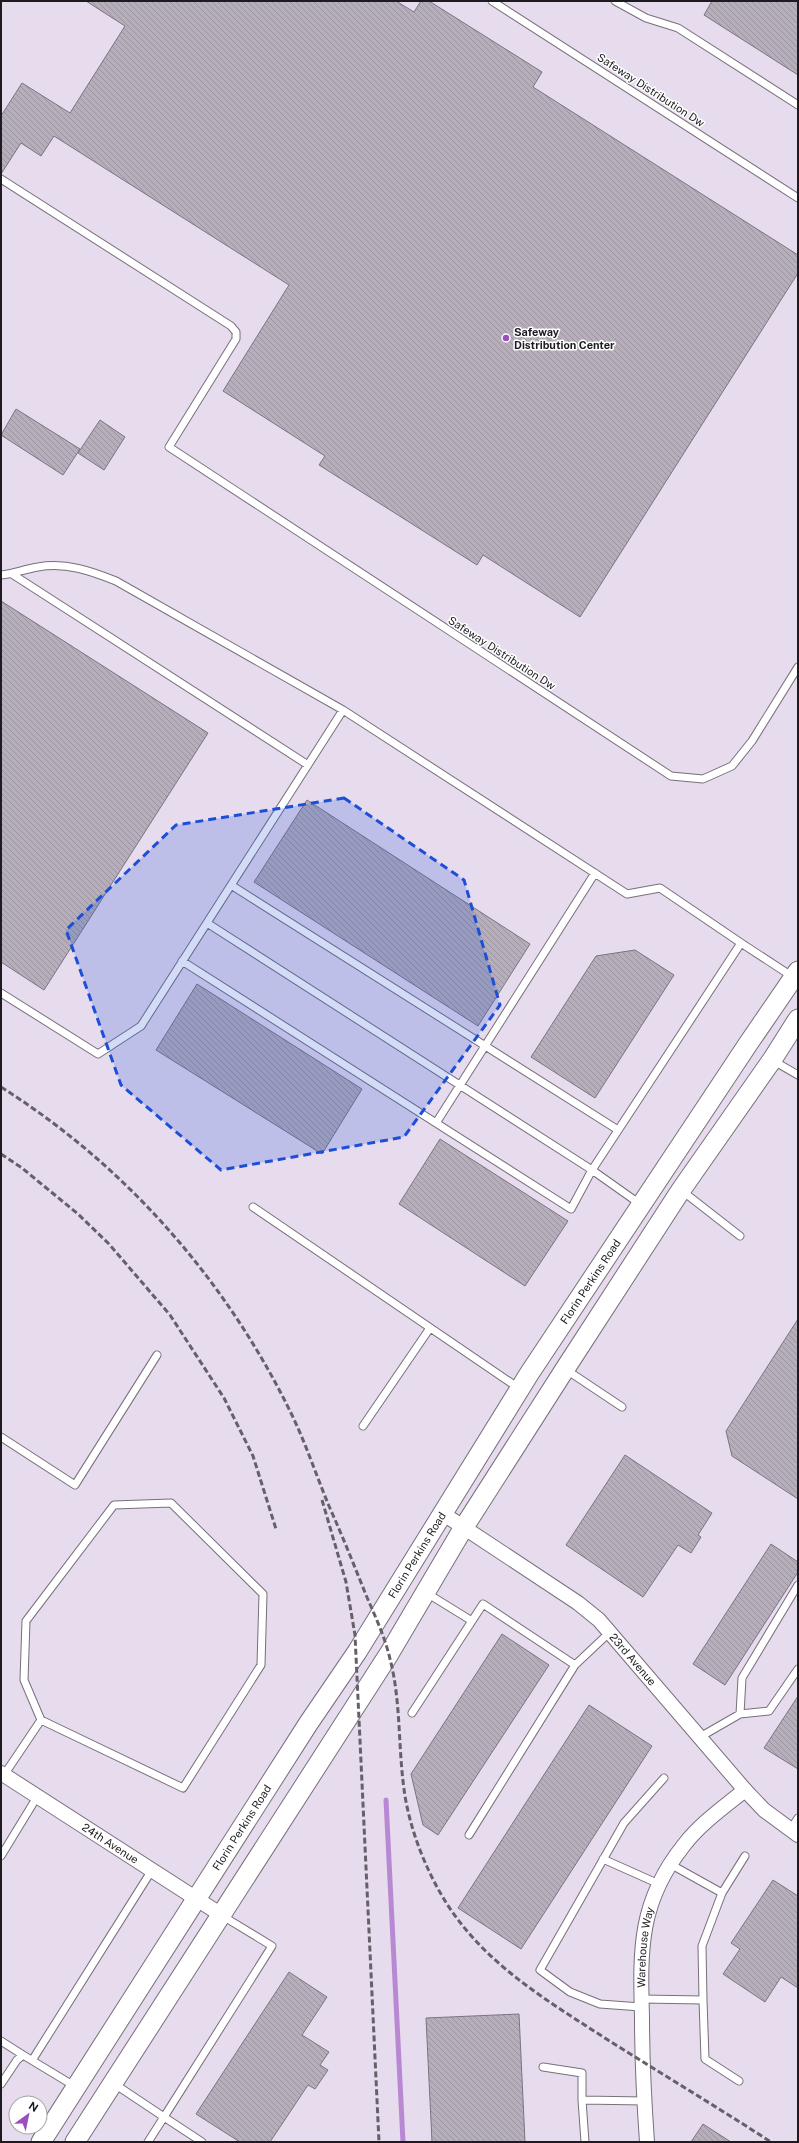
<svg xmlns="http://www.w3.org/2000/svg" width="799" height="2143" font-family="'Public Sans',sans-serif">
<defs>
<pattern id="building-back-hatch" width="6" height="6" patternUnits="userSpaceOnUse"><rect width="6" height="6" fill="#b6aeba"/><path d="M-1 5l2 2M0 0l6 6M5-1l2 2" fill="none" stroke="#9c959f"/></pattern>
</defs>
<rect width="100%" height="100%" fill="#f1e9f6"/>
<path fill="#e7dbee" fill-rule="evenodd" d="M1,1h797v2141h-797zM16,2103h24v24h-24z"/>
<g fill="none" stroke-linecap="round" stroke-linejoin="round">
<path stroke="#b889d2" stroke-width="5" d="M386,1800l17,342"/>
</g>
<path fill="url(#building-back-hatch)" stroke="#7b7480" d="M86,1h310l18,11 7,-11h8l113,71 -9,15 265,168v18l-218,344 -97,-62 -6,10 -158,-100 6,-9 -102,-65 66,-106 -235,-149 -13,20 -20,-13 -20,31v-58l21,-33 48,30 55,-87z
M712,1h86v74l-94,-60z
M16,409l64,40 -17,26 -62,-40z
M100,420l25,17 -21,33 -26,-17z
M1,601l207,132 -164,257 -43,-28z
M307,800l223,144 -52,82 -224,-144z
M635,950l39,25 -79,123 -64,-41 65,-101z
M197,984l165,105 -40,65 -166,-104z
M440,1139l128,82 -43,65 -126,-82z
M798,1319v180l-66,-43 -6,-25z
M625,1455l87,58 -14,22 3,2 -10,16 -13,-8 -35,52 -77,-52z
M771,1544l27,18v10l-73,113 -32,-21z
M502,1634l47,31 -111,170 -15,-10 -12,-51z
M798,1696v73l-34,-21z
M589,1705l63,41 -131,203 -63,-41z
M773,1880l25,16v92l-17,-11 -16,25 -42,-28 17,-25 -9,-6z
M289,1972l38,25 -25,38 27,17 -9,13 8,5 -13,19 -7,-4 -38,57h-30l-44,-28z
M519,2014l6,128h-93l-6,-124z
M703,2124l28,18h-40z"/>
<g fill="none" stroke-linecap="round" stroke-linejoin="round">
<g stroke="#77707b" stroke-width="9">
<path id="service" d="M492,1l306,197
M615,1l31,17 32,10 120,77
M1,179l230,147 5,6v7l-67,108 502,329 32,3 29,-13 20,-25 46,-74
M12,574l296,191
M1,575c12,-1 24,-6 37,-8 28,-5 53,4 78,14l227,129 284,184 33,-6 81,55 -149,227 48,34
M231,885l387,245
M741,943l52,34
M182,961l389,248 21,-39 -385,-247
M1,993l97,61 43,-28 202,-316
M772,1060l26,15
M436,1123l159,-250
M681,1190l59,46
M253,1207l267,182
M565,1369l57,38
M363,1426l67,-98
M1,1437l74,48 82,-130
M425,1592l47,29
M412,1713l71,-109 92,61
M740,1714l2,-36 56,-93
M700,1737l40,-23 29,-3 29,-42
M4,1775l37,-55 -17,-40 2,-59 88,-116 57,-2 92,91 -2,71 -78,123 -142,-68
M790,1830l8,-12
M469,1835l106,-170 35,-33
M1,1856l36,-59
M603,1859l56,25
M670,1864l52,29
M641,1999l62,1 2,59 34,22
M703,2000l-1,-54 20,-53 23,-37
M641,2007l-41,-3 -30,-12 -30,-22 84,-147 40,-45
M1,2041l22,14
M33,2059l119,-189
M543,2067l39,6v27l63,1
M113,2083l51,34 108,-171 -51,-31
M1,2084l16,-24 6,-5 53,32
M582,2100l3,42
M148,2142l16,-25 38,25"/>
</g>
<g stroke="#77707b" stroke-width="16">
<g id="minor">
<path id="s1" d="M442,1513l136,90 21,17 146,170 19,20 34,25"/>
<path id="s2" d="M1,1773l219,141"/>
<path id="s3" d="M647,2142c-3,-42 -5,-83 -5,-125 -2,-68 -3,-116 42,-172 16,-21 40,-38 61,-55"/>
</g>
</g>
<g stroke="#77707b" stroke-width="21">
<g id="secondary">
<path id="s4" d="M41,2142l267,-418 49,-72 172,-278 219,-330 50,-73"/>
<path d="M75,2142l314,-488 75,-127 101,-158 116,-179 91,-130 26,-41"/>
</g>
</g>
<use href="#service" stroke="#fff" stroke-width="7"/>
<use href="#minor" stroke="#fff" stroke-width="14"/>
<use href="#secondary" stroke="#fff" stroke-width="19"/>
<path stroke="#666169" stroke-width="3" stroke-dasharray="6 3" stroke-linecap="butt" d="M1,1087c125,79 224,192 289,324 15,30 26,64 39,95 13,29 25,59 37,89 9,21 19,42 24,64 11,42 8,87 14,130 5,39 22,82 43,115 40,62 101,97 161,136 54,34 109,67 163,102
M1,1154l21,14 56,46 31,30 61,71 54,83 29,58 23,73
M322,1500l24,82 9,53 24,507"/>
</g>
<path fill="#1d4ed8" fill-opacity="0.2" stroke="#1d4ed8" stroke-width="3" stroke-dasharray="8 5" stroke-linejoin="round" d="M344,798l120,82 36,125 -96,132 -183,33 -100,-85 -55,-155 110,-105z"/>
<circle fill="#9b4ec0" stroke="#fff" stroke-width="1.5" cx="506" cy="338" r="4"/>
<g text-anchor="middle" stroke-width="3" stroke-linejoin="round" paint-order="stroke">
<g font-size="11" fill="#1d1b1f" stroke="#fff">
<text transform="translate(651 90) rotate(33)" y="4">Safeway Distribution Dw</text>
<text transform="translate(502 653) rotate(33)" y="4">Safeway Distribution Dw</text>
<text dy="4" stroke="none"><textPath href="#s4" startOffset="1021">Florin Perkins Road</textPath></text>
<text dy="4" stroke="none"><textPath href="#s4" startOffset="697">Florin Perkins Road</textPath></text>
<text dy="4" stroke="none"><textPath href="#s1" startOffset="242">23rd Avenue</textPath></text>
<text dy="4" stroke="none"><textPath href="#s4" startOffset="373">Florin Perkins Road</textPath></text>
<text dy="4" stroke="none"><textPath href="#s2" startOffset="130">24th Avenue</textPath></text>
<text dy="4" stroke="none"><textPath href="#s3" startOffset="195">Warehouse Way</textPath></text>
</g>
<g font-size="11" font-weight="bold" fill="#1d1b1f" stroke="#fff" text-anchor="start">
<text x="514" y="336">Safeway<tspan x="514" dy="13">Distribution Center</tspan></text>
</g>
</g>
<rect width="799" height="2143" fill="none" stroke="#1d1b1f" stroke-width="4"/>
<g transform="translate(28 2115) rotate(33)"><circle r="19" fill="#ffffff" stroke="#a5a4a5"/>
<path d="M0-3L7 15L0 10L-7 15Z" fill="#9b4ec0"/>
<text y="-6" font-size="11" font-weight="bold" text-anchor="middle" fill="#1d1b1f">N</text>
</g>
</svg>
